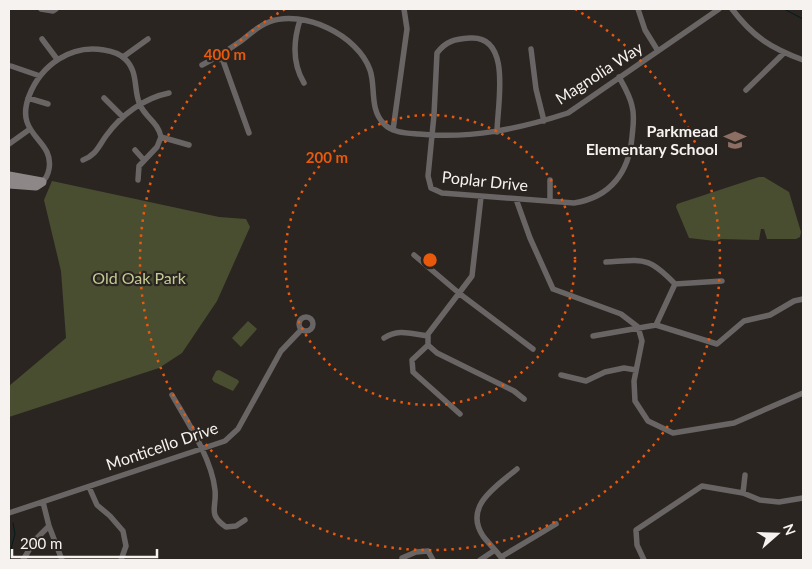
<svg xmlns="http://www.w3.org/2000/svg" width="812" height="569" font-family="Lato,sans-serif">
<rect width="100%" height="100%" fill="#2b2521"/>
<path fill="#4a4e31" d="M759,177h5l25,15 12,40 -1,5 -4,2h-29l-3,-10h-3l-2,11 -38,-1 -6,2 -26,-3 -13,-31 1,-3z
M52,181l167,36 27,2 4,8 -33,74 -35,52 -23,15 -150,49v-31l57,-48 -5,-67 -17,-71z
M248,321l9,8 -16,18 -9,-9z
M219,370l19,10 1,2 -6,9 -19,-9 -2,-3 4,-8z"/>
<g fill="none" stroke-linecap="round" stroke-linejoin="round">
<path stroke="#001b1e" stroke-width="1" d="M784,9l19,10
M9,556l6,-22 -2,-11"/>
<path stroke="#696565" stroke-width="5.5" d="M41,9l12,2 3,-2
M638,9l7,21 13,21
M732,9c21,28 39,39 71,51
M300,20c-7,22 -8,43 4,63
M42,39l15,20
M531,49l5,40 8,32
M221,55l28,78
M123,57l25,-18
M202,65c14,-7 26,-15 39,-24 9,-7 17,-15 28,-19 34,-13 89,13 101,48 6,17 -1,39 14,54 9,9 23,9 35,10 52,5 100,-5 149,-21l151,-104
M11,66l29,10
M746,90l38,-37
M28,98l20,6
M104,98l19,19
M393,130l14,-101 -3,-20
M497,132c0,-25 16,-97 -27,-94 -15,1 -24,3 -33,15l-3,62 -6,61 3,12 11,5 132,10c37,-6 55,-31 58,-66 1,-11 3,-21 0,-31 -2,-10 -8,-20 -13,-29
M161,137l28,8
M9,144l21,-15
M135,150l8,9
M83,160c13,-5 15,-13 23,-24 15,-21 38,-38 63,-43
M138,180l1,-14 18,-19 4,-10
M550,180v21
M42,182c4,-3 6,-8 7,-13 4,-22 -16,-29 -22,-47 -3,-9 -1,-18 2,-26 12,-31 42,-52 75,-46 7,1 16,4 21,9 14,13 8,31 15,46 6,13 18,17 21,32
M481,197l-9,79 -44,58v11l9,8 77,38 10,8
M516,199l14,39 23,51 68,25 17,13 4,14 -8,40 1,20 13,20 25,12 61,-10 69,-30
M414,255l46,39 73,55
M606,262c38,-2 42,-6 69,22
M675,284l47,-3
M299 324a7 7 0 1 1 14 0a7 7 0 1 1-14 0Z
M656,325l19,-41
M593,336l63,-11 61,19 27,-23 26,-6 24,-14 9,-2
M384,338c15,-10 27,-4 44,-2
M428,345l-16,15 1,12 47,42
M561,375l25,6 19,-9 19,-4 12,2
M172,395c15,26 40,64 43,95 2,18 -8,24 11,37l10,-1 9,-6
M89,487l8,18 13,11 13,15 3,15 -5,14
M743,493l2,-18
M9,513l216,-72 13,-12 43,-78 20,-21
M49,526l13,34
M501,557l55,-33
M402,558l14,-6 12,-1 5,9
M23,560l12,-20 14,-14 -6,-24
M480,560l15,-10
M503,560c-6,-9 -14,-16 -20,-24 -20,-30 14,-50 34,-67
M644,560l-7,-15 -1,-15 66,-44 41,7 17,7 19,2 24,-4"/>
<path stroke="#8e8788" stroke-width="9" d="M9,176l33,6
M9,184l27,2 6,-4"/>
</g>
<g fill="none" stroke="#e8590c" stroke-width="2.5" stroke-dasharray="2.5 5">
<circle cx="430" cy="260" r="145"/>
<path d="M575 9A290 290 0 1 1 285 9"/>
</g>
<defs>
<g id="school-bare" transform="scale(1.725)"><path d="M0-5L7-2L0 1L-7-2ZM-4 1L0 2.5L4 1V4Q0 6-4 4Z" fill="#8d6e63" stroke="#2b2521" stroke-width="2.5" paint-order="stroke"/></g>
</defs>
<g fill-rule="evenodd">
<use href="#school-bare" x="735" y="140"/>
</g>
<g text-anchor="middle" stroke-width="4.5" stroke-linejoin="round" paint-order="stroke">
<g font-size="16" fill="#f6f2ef" stroke="#2b2521">
<text transform="translate(599 73) rotate(-33)" y="6">Magnolia Way</text>
<text transform="translate(485 181) rotate(6)" y="6">Poplar Drive</text>
<text transform="translate(162 446) rotate(-19)" y="6">Monticello Drive</text>
</g>
<g font-size="16" font-weight="bold" fill="#f6f2ef" stroke="#2b2521" text-anchor="end">
<text x="718" y="137">Parkmead<tspan x="718" dy="18">Elementary School</tspan></text>
</g>
<g font-size="16" fill="#c3cb92" stroke="#2b2521">
<text x="139" y="284">Old Oak Park</text>
</g>
</g>
<circle cx="430" cy="260" r="8" fill="#e8590c" stroke="#2b2521" stroke-width="2.5"/>
<g font-size="15" text-anchor="middle" font-weight="bold" fill="#e8590c" stroke="#2b2521" stroke-width="4.5" stroke-linejoin="round" paint-order="stroke">
<text x="225" y="60">400 m</text>
<text x="327" y="163">200 m</text>
</g>
<rect width="812" height="569" fill="none" stroke="#f6f2ef" stroke-width="20"/>
<g transform="translate(777 534) rotate(70)" stroke="#2b2521" stroke-width="4" paint-order="stroke">
<path d="M0-4L9 19L0 12L-9 19Z" fill="#f6f2ef"/>
<text y="-8" font-size="14" font-weight="bold" text-anchor="middle" fill="#f6f2ef">N</text>
</g>
<path d="M12 549v8h145v-8" fill="none" stroke="#f6f2ef" stroke-width="2.5"/>
<text x="20" y="549" font-size="15" fill="#f6f2ef" stroke="#2b2521" stroke-width="4" paint-order="stroke">200 m</text>
</svg>
